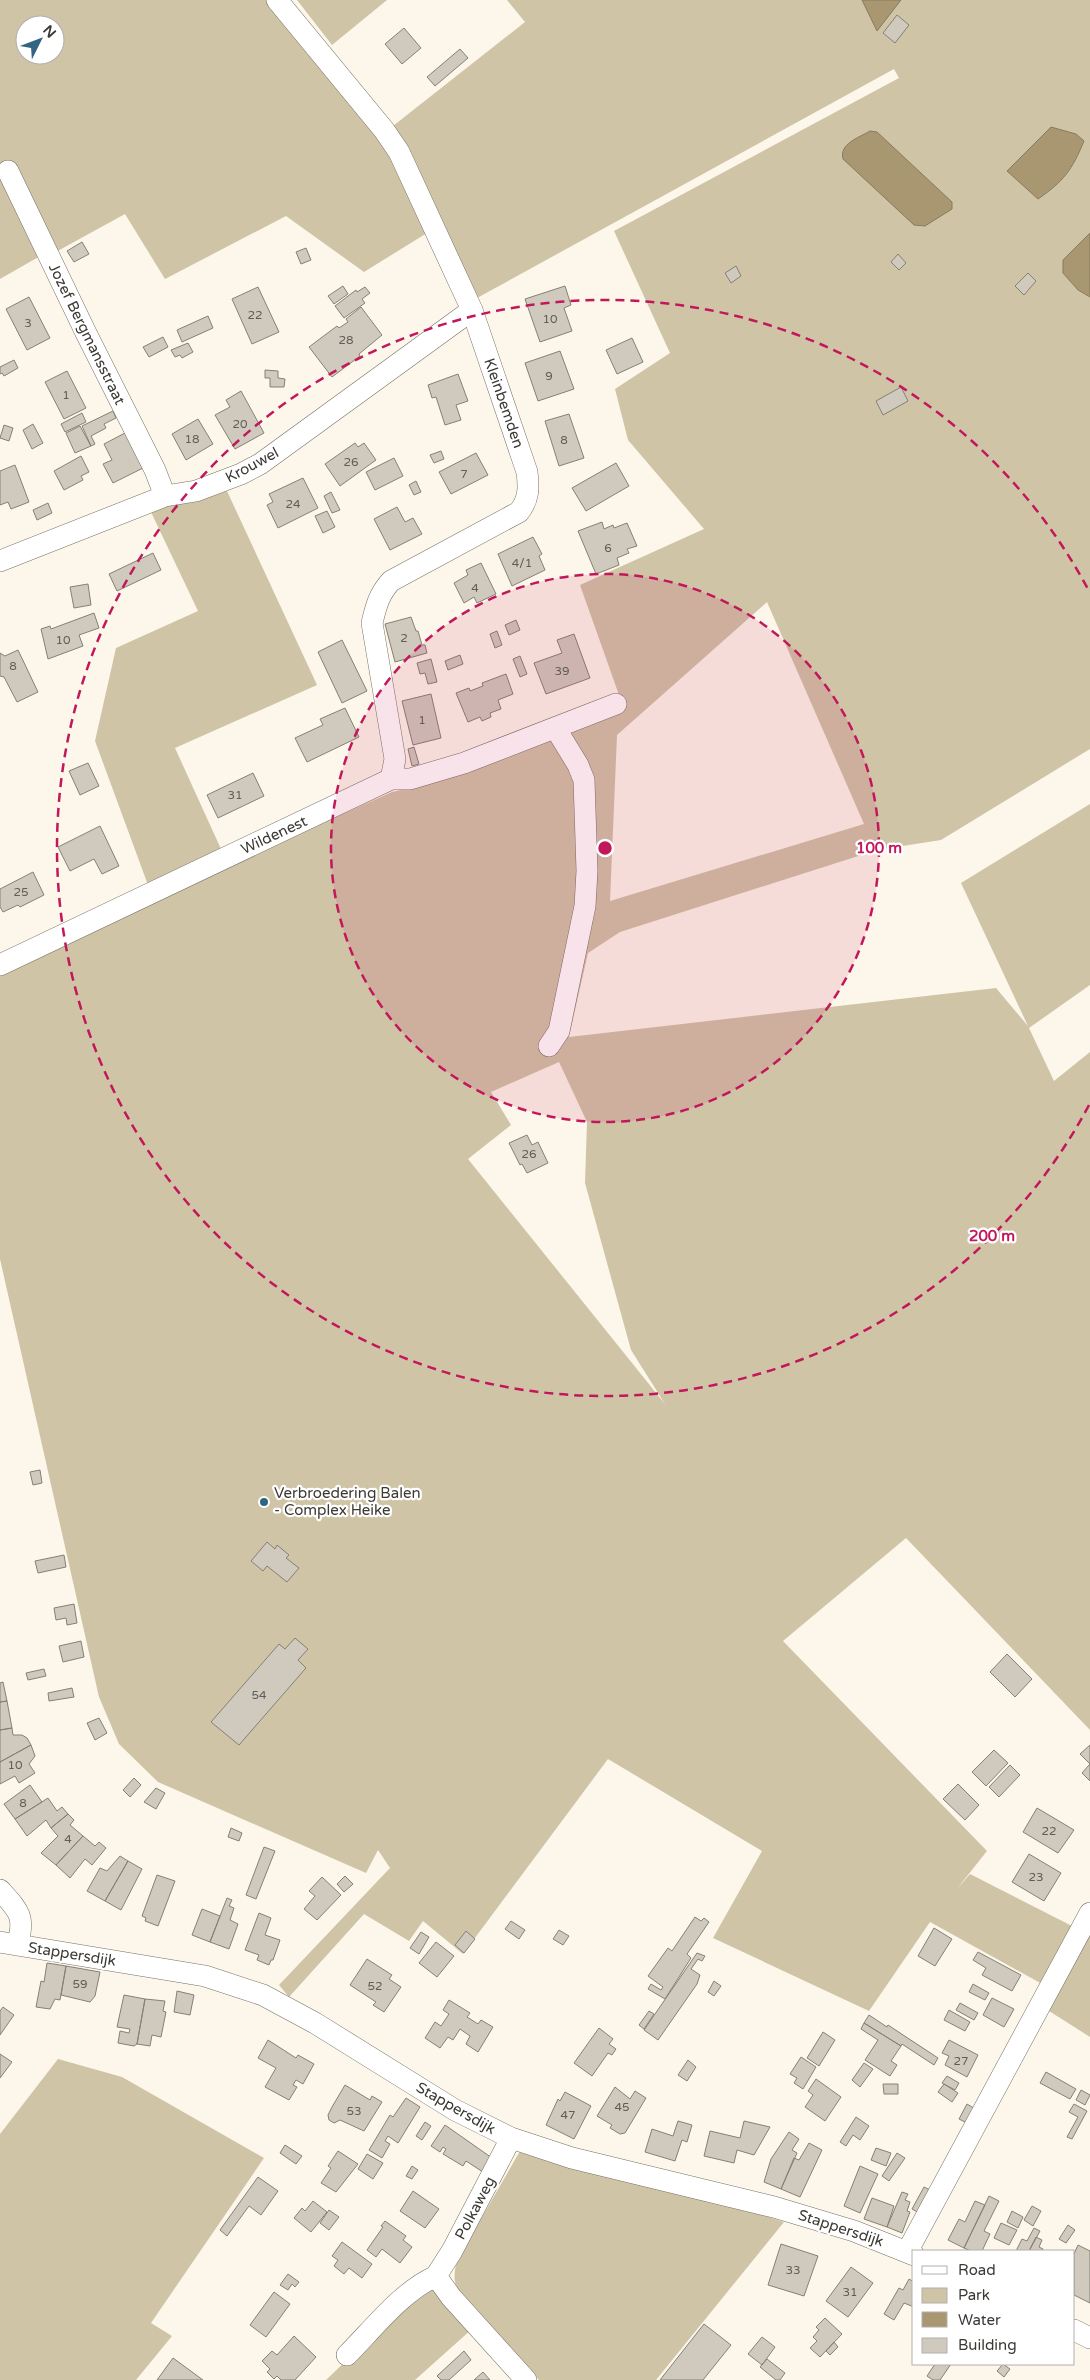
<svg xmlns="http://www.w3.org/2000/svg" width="1090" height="2380" font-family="'Varela Round',sans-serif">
<rect width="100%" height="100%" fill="#fcf7ea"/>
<path fill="#d0c4a7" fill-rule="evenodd" d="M0,0h269l124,151 34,82 -63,39 -78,-56 -121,63 -40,-65 -71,39 -12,2 -42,24zM25,25h30v30h-30z
M297,0h90l-55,45z
M507,0h355l15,30 24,-30h189v233l-27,27v13l15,17 12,7v452l-149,91 -64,10 -257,82 -32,21 -19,84 427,-49 32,38 -67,-143 129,-79v181l-61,43 25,53 36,-29v678l-184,-192 -123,103 204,210 -31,39 14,-16 102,52 -30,58 -112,-62 -61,89 -156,-73 49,-87 -154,-92 -145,195 -40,-33 -14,20 -45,-27 -75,83 -10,-12 111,-117 -12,-18 -12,23 -208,-91 -39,-38 -20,-47 -99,-438v-287l77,-39 315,-141 18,-4 209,-93 -39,-110 124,-56 -76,-89 -13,-51 55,-36 -56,-122 285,-153 -5,-9 -417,229 -72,-156 -12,-16 132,-104zM767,602l97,222 -254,77 7,-166zM559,1062l28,60 -2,61 46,167 34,54 -197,-245 43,-34 -20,-33z
M227,491l90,194 -142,63 46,101 -73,36 -53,-144 21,-93 82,-37 -48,-101c26,-7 52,-9 77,-19z
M1090,1926v111l-44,-28z
M58,2059l64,18 142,81 -113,165 21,13 -36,44h-136v-246z
M520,2151l206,52 58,19 -128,158h-117l-80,-86c-6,-14 -6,-23 0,-37z
M433,2287l39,42 -57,51h-89l93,-89z"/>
<path fill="#a89771" stroke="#877b5f" d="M862,0h39l-24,31z
M1051,127l25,7 8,7c-12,29 -20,40 -46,58l-31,-28z
M870,131l7,1 75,70v7l-27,17 -11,-1 -71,-66c-4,-15 15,-21 27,-28z
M1090,233v64l-12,-7 -15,-17v-13z"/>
<path fill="#d0cabe" stroke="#858075" d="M897,15l12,10 -14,18 -12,-10z
M404,28l17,20 -19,16 -17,-20z
M460,49l8,9 -33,28 -8,-9z
M82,242l7,12 -15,8 -7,-11z
M306,248l5,12 -10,4 -5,-12z
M898,254l8,9 -7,7 -8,-8z
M736,266l5,10 -10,7 -6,-10z
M1028,273l8,8 -12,14 -9,-9z
M343,286l5,8 -14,10 -6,-8z
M565,286l6,19 -7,3 8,23 -32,11 -15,-43z
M258,287l21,45 -27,12 -20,-45z
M365,287l5,6 -8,6 3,4 -21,15 -9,-12 21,-16 1,2z
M29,297l21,41 -23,12 -21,-41z
M361,307l21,28 -23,19 1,2 -28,21 -23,-30 28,-21 2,2 9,-6 -2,-3z
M208,316l5,12 -31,14 -5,-12z
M163,337l5,10 -19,10 -6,-10z
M632,338l11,24 -26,12 -11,-24z
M188,343l5,9 -11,6 -2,-3 -5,2 -4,-7z
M560,351l14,38 -36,12 -13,-38z
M14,360l4,8 -14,8 -2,-3 -2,1v-7z
M265,370l13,1v7l7,1 -1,8h-14v-9h-5z
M67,371l19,37 -22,11 -19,-37z
M458,374l10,27 -12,4 5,15 -16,5 -9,-28 -4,1 -4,-13z
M901,387l7,14 -25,14 -7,-14z
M241,391l23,42 -29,16 -20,-34 15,-8 -4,-7z
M113,411l3,7 -12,6 2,4 -15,8 4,8 -4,2 -9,-20z
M82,413l4,9 -21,10 -4,-8z
M569,414l15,44 -25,8 -14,-45z
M198,419l15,25 -27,16 -14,-26z
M33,424l10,19 -11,6 -9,-19z
M4,425l9,3 -4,13 -9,-3z
M80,426l11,20 -16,7 -9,-20z
M125,433l18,35 -30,15 -10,-19 9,-4 -8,-16z
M355,443l3,4 6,-4 12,17 -36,26 -15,-22z
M441,451l3,8 -10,4 -4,-8z
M476,453l12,22 -37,19 -12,-22z
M81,456l8,16 -8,4 2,4 -19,10 -10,-19z
M394,458l9,18 -28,14 -9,-18z
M616,463l13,23 -43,25 -14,-23z
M15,465l14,37 -18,7 -3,-7 -8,3v-34z
M303,478l15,30 -40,20 -11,-23 6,-3 -4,-8z
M416,481l5,11 -7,3 -5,-10z
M331,492l9,18 -8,3 -8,-17z
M48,503l4,10 -15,7 -4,-10z
M397,507l8,15 8,-4 9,16 -32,16 -16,-31z
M327,511l8,16 -12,6 -8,-17z
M602,522l2,7 9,-4 1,3 13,-5 10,23 -10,3 2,4 -12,5 2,7 -23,9 -18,-43z
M533,537l9,17 -3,2 6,14 -33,16 -14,-32z
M153,553l8,17 -44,21 -8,-17z
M481,563l15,31 -19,9 -3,-6 -10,6 -10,-20 14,-8 -2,-5z
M88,584l3,21 -17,3 -4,-21z
M94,613l5,15 -20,7 4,11 -35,13 -7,-30 9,-3 1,3z
M411,617l5,14h2l4,14h3l2,8 -32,9 -10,-38z
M516,620l4,10 -11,5 -4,-10z
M497,631l5,14 -7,3 -5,-14z
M574,634l16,44 -44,16 -12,-31 28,-10 -5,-13z
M342,640l25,51 -25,12 -24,-51z
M18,650l20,42 -21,10 -13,-25 -4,-1v-23l5,3z
M460,655l3,9 -15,6 -3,-9z
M520,656l7,18 -7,3 -7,-18z
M431,659l6,23 -9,2 -3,-11 -5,1 -3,-11z
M506,674l7,20 -15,6 3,9 -11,4 1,4 -9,4 -2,-4 -12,5 -12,-29 13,-5 1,3 13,-5 -1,-3z
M431,694l10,44 -28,7 -11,-44z
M345,708l14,29 -52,25 -12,-24 28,-13 -3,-6z
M414,747l5,17 -7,2 -4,-17z
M88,763l11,23 -19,9 -11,-24z
M253,773l11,23 -46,22 -11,-23z
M100,826l19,40 -17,8 -8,-15 -24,12 -12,-24z
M33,872l11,23 -24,12 -2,-2 -15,7 -3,-5v-18z
M527,1135l5,10 6,-3 10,21 -21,10 -5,-9 -2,1 -11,-22z
M40,1470l2,13 -9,2 -3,-13z
M267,1542l8,7 2,-4 12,10 -3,3 13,10 -12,14 -20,-16 -4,5 -12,-10z
M64,1555l2,12 -28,6 -3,-12z
M74,1604l3,19 -10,2 -1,-7 -10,2 -2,-12z
M295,1638l13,11 -10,11 8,8 -67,77 -28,-23 68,-78 6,5z
M81,1641l3,16 -21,5 -4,-16z
M1007,1654l25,25 -17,18 -25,-25z
M44,1669l2,7 -18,4 -2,-7z
M3,1682l4,19 -7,1v-19z
M72,1688l2,9 -25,4 -1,-8z
M7,1701l5,27 -12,2v-28z
M99,1718l8,15 -12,7 -8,-17z
M12,1728l1,7h9l5,3 4,7 -31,17v-32z
M31,1745l4,11 -6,8 6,9 -16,10 -4,-7 -15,8v-22z
M1090,1745v19l-10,-10z
M994,1750l14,13 -22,23 -14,-14z
M1090,1764v17l-8,-8z
M1010,1765l10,10 -21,22 -10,-10z
M134,1778l7,7 -11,12 -7,-7z
M958,1784l21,21 -14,15 -22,-21z
M30,1785l12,17 -27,17 -11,-15z
M156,1788l9,5 -9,16 -12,-7z
M48,1798l9,13 5,-4 6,7 -17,14 -5,-8 -19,16 -12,-17z
M1037,1808l37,22 -16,23 -35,-21z
M68,1814l6,6 -4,5 13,11 -27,29 -15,-12 17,-17 -7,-8z
M231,1828l11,5 -3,8 -11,-4z
M83,1836l12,10 4,-4 7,6 -14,17 -7,-6 -15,19 -14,-13z
M264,1847l11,4 -19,48 -10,-4z
M1029,1854l32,19 -17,28 -32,-19z
M120,1856l8,5 -23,40 -18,-10 13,-23 7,3z
M128,1861l14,8 -21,41 -16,-9z
M157,1875l18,6 -17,45 -13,-5 1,-3 -4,-2z
M345,1876l8,8 -9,8 -7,-8z
M322,1877l19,18 -24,25 -13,-11 11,-13 -6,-5z
M227,1898l5,2 -3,6 5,2 -4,12 8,4 -9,25 -19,-7z
M202,1909l18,7 -10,26 -18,-7z
M259,1913l12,5 -6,17 15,5 -7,20h-2l-2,5 -12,-5 2,-5 -14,-5z
M695,1917l6,4 3,-3 5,4 -22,32 4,4 -26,41 -17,-10 3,-5 10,6 2,-3 -15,-11 20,-28 4,3z
M511,1921l14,9 -6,9 -14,-10z
M934,1928l18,11 -17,27 -17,-10z
M559,1930l10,6 -6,9 -10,-6z
M466,1931l9,8 -11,14 -9,-8z
M421,1932l8,5 -10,17 -9,-6z
M436,1942l18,14 -17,21 -18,-14z
M978,1952l43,23 -9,16 -30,-16 4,-7 -13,-8z
M697,1953l8,3 -3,5 -4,-2 -7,10 9,6 -3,9 -39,56 -14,-10z
M367,1959l25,16 -3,4 12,8 -17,25 -11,-7 3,-3 -26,-17z
M47,1963l19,3 -6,34 -5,-1 -5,10 -14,-2 5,-26 3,1z
M66,1966l34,6 -5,24 -5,6 -29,-7z
M714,1981l7,5 -7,10 -6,-4z
M973,1984l16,9 -4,7 -16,-8z
M177,1991l17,4 -4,20 -16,-3z
M124,1995l21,4 -8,45 -3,2 -16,-3 2,-12 9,2 1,-4 -13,-2z
M992,1998l22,11 -10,18 -21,-12z
M145,1999l20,2 -2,10 3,1 -5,25 -9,-2 -2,11 -13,-2z
M449,2000l21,13 -3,4 11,7 3,-4 12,7 -15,25 -12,-8 4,-8 -10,-7 -7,11 -5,-3 -8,11 -15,-10 10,-16 6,4 8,-12 -6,-4z
M960,2003l18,10 -4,7 -18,-10z
M3,2007l11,8 -14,20v-24z
M949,2010l21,12 -5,9 -21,-11z
M649,2011l5,3 -10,15 -5,-4z
M869,2015l18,12 1,-2 50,33 -4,7 -32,-21 -1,2 -37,-23z
M864,2023l37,23 -10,15 6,4 -7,11 -25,-16 13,-20 -17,-11z
M599,2028l14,11 -4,5 7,5 -4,6 -4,-2 -16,23 -18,-13z
M823,2032l12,8 -16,26 -12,-8z
M268,2040l28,18 2,-3 16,9 -11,20 -7,-4 -3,5 4,2 -8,13 -24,-13 11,-19 -18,-10z
M949,2040l29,15 -11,22 -22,-12 4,-9 -7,-3z
M0,2054l12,8 -12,16z
M801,2057l15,10 -13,22 -9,-6 3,-5 -7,-4z
M688,2060l8,7 -9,14 -9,-6z
M864,2063l9,6 -13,18 -8,-7z
M1046,2072l30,17 -6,10 -30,-16z
M947,2076l12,7 -4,7 -13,-7z
M816,2079l25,18 -16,24 -20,-14 8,-12 -5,-4z
M883,2084h15v10h-14z
M944,2084l14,9 -6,9 -14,-10z
M345,2085l25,15 2,-4 10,6 -18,29 -24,-11 -6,3 -5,-3 -1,-5 4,-8z
M615,2087l15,12 5,-8 11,7 -21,35 -5,1 -10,-6 2,-3 -15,-9z
M1081,2090l9,5 -5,10 -9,-5z
M565,2092l26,14 -17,33 -28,-14 12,-26 2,2z
M406,2098l14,9 -22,36 -10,-7 -3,5 5,3 -8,14 -13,-8 21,-35 3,2z
M967,2104l10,6 -8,14 -10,-5z
M1074,2104l13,7 -15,28 -5,-2 11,-20 -9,-5z
M856,2117l13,9 -9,14 -7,-5 -7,11 -6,-4z
M678,2121l14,4 -5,17 -5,-2 -7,21 -30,-9 7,-23 21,7z
M744,2121l26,6 -16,28 -17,-5 -3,13 -30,-7 6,-25 30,7z
M425,2122l6,4 -9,14 -6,-4z
M445,2125l47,33 -9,14 -17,-11 -3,5 -20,-12 3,-5 -3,-2 -3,5 -9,-6z
M789,2132l10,7 -7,11 5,3 -16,36 -17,-7 7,-23z
M809,2143l13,7 -22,47 -19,-8 13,-31 5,2z
M285,2145l17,11 -6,8 -16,-11z
M876,2148l15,5 -5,13 -15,-6z
M338,2151l20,13 -22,28 -15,-9 10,-15 -3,-2z
M897,2153l8,5 -16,23 -7,-5z
M367,2154l16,9 -10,16 -15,-10z
M412,2166l6,4 -6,9 -6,-3z
M860,2166l18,8 -18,39 -16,-7z
M258,2177l20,14 -17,24 -12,-9 -22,30 -7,-6z
M924,2187l8,4 -13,22 -7,-4z
M413,2191l26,18 -14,19 -25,-17z
M902,2192l6,2 -3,6 5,2 -3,9 3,1 -8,21 -15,-6z
M989,2196l10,5 -15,30 6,3 -8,17h-11l-7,-3z
M872,2198l22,8 -7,21 -23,-8z
M313,2201l14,11 -16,20 -17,-14 8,-10 3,3z
M975,2201l10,4 -21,43 -16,-8 11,-21 6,3z
M1032,2206l9,5 -8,15 -9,-6z
M329,2210l10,7 -10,13 -9,-7z
M1012,2211l11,6 -5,11 -11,-6z
M385,2221l21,15 -3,4 9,7 -12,16 -18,-14 -6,8 -9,-7 16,-23 -2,-1z
M1001,2223l16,7 -8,15 -15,-7z
M1068,2225l7,5 -9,13 -7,-4z
M1034,2228l6,3 -11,20h-13l6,-12 5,2z
M1036,2237l6,3 -3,7 4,2 -1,2h-13z
M342,2242l30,22 -10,14 -13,-10 -5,6 -10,-8 4,-6 -6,-4z
M781,2244l37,12 -14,40 -36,-11z
M1078,2245l12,6v52l-16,-8v-41z
M851,2267l22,16 -25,34 -22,-16z
M288,2274l11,8 -4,5 -3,-3 -4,6 -8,-5z
M909,2279l5,3v25l-10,-4 -10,17 -10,-6 15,-26 4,2z
M274,2292l16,12 -24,33 -16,-12z
M825,2318l17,16 -22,23 -10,-9 7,-7 -4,-4 6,-7 -3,-3z
M704,2324l27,21 -28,35h-43z
M294,2336l22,21 -21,23h-14l-4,-4 -3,3 -7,-7 3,-3 -8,-8 10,-10 5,4z
M762,2337l13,10 -13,18 -14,-11z
M834,2342l4,5 -8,8 -4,-4z
M464,2351l7,9 -22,20h-8l-4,-4z
M173,2358l30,22h-46z
M767,2359l18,14 -5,7h-4l-16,-13z
M935,2364h16l-11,16h-7l-6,-4z
M1003,2364l7,5 -6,8 -7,-6z
M483,2372l7,8h-16z"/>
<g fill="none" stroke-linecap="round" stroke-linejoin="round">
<g stroke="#767166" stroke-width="22">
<path id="street" d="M277,0l107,130 15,22 73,158 55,162c2,16 2,27 -8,40l-128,69c-12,13 -15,25 -19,42l23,136 -4,20
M8,171l78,162 69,137 10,26
M0,561l165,-65 31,-5 45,-17 19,-10 212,-154
M0,965l391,-186h19l54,-16 152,-59
M549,1046l10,-15 26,-125 2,-35 -3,-91 -6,-15 -22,-36
M0,1890c19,21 26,27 17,55
M0,1942l205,34 58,19 52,28 140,87 56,28 61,20 202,49 80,24 60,24
M511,2138l-59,113 -16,25 15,21 75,83
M907,2252l183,-339
M1074,2330l16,8
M347,2355c26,-26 55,-64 89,-79"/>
</g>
<use href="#street" stroke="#fff" stroke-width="21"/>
</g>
<circle cx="605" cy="848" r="274" fill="#c2185b" fill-opacity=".12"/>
<g fill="none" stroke="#c2185b" stroke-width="2.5" stroke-dasharray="9 6">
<circle cx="605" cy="848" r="274"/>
<path d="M1089 1105A548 548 0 1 1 1089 591"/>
</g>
<circle fill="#326582" stroke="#fff" stroke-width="2" cx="264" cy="1502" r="5"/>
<g text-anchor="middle" stroke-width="4.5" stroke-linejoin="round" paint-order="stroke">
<g font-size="12" fill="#605d56">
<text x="255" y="319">22</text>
<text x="550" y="323">10</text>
<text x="28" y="327">3</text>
<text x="346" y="344">28</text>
<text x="549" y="380">9</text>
<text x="66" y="399">1</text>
<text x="240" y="428">20</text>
<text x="192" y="443">18</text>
<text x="564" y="444">8</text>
<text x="351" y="466">26</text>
<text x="464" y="478">7</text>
<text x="293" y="508">24</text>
<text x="608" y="552">6</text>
<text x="522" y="567">4/1</text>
<text x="475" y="592">4</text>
<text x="404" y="642">2</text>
<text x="63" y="644">10</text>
<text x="13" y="670">8</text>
<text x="562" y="675">39</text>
<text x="422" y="724">1</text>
<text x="235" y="799">31</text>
<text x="21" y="896">25</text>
<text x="529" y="1158">26</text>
<text x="259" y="1699">54</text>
<text x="15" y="1769">10</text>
<text x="23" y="1807">8</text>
<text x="1049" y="1835">22</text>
<text x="68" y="1843">4</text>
<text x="1036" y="1881">23</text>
<text x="80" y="1988">59</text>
<text x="375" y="1990">52</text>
<text x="961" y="2065">27</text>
<text x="622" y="2111">45</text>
<text x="354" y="2115">53</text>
<text x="568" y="2119">47</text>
<text x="793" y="2274">33</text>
<text x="850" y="2296">31</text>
</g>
<g font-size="15" fill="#3b3934" stroke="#fff">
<text transform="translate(87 334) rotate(64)" y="5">Jozef Bergmansstraat</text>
<text transform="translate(504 403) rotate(71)" y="5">Kleinbemden</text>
<text transform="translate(252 465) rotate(-28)" y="5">Krouwel</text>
<text transform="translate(274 835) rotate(-25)" y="5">Wildenest</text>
<text transform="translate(72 1954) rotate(9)" y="5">Stappersdijk</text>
<text transform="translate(456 2108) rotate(30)" y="5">Stappersdijk</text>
<text transform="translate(475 2208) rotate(-62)" y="5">Polkaweg</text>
<text transform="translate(841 2228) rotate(18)" y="5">Stappersdijk</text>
</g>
<g font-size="15" fill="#3b3934" stroke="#fff" text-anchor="start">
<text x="274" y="1498">Verbroedering Balen<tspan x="274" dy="17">- Complex Heike</tspan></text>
</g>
</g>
<circle cx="605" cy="848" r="8" fill="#c2185b" stroke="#fff" stroke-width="2.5"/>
<g font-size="15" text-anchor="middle" font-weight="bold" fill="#c2185b" stroke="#fff" stroke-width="4.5" stroke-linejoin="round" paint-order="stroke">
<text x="879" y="853">100 m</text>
<text x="992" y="1241">200 m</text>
</g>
<rect x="912" y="2250" width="162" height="115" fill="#ffffff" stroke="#b1b0ae"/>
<rect x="922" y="2266" width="25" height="8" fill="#ffffff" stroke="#b1b0ae"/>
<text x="958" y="2275" font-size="15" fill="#3b3934">Road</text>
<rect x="922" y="2288" width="25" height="15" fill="#d0c4a7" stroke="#b1b0ae"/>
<text x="958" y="2300" font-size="15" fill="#3b3934">Park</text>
<rect x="922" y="2312" width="25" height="15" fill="#a89771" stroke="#b1b0ae"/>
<text x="958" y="2325" font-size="15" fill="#3b3934">Water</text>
<rect x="922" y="2338" width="25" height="15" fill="#d0cabe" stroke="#b1b0ae"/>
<text x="958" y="2350" font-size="15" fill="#3b3934">Building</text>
<g transform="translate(40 40) rotate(48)"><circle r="24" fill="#ffffff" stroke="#b1b0ae"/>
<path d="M0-4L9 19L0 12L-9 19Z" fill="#326582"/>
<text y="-8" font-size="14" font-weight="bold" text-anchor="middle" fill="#3b3934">N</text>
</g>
</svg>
